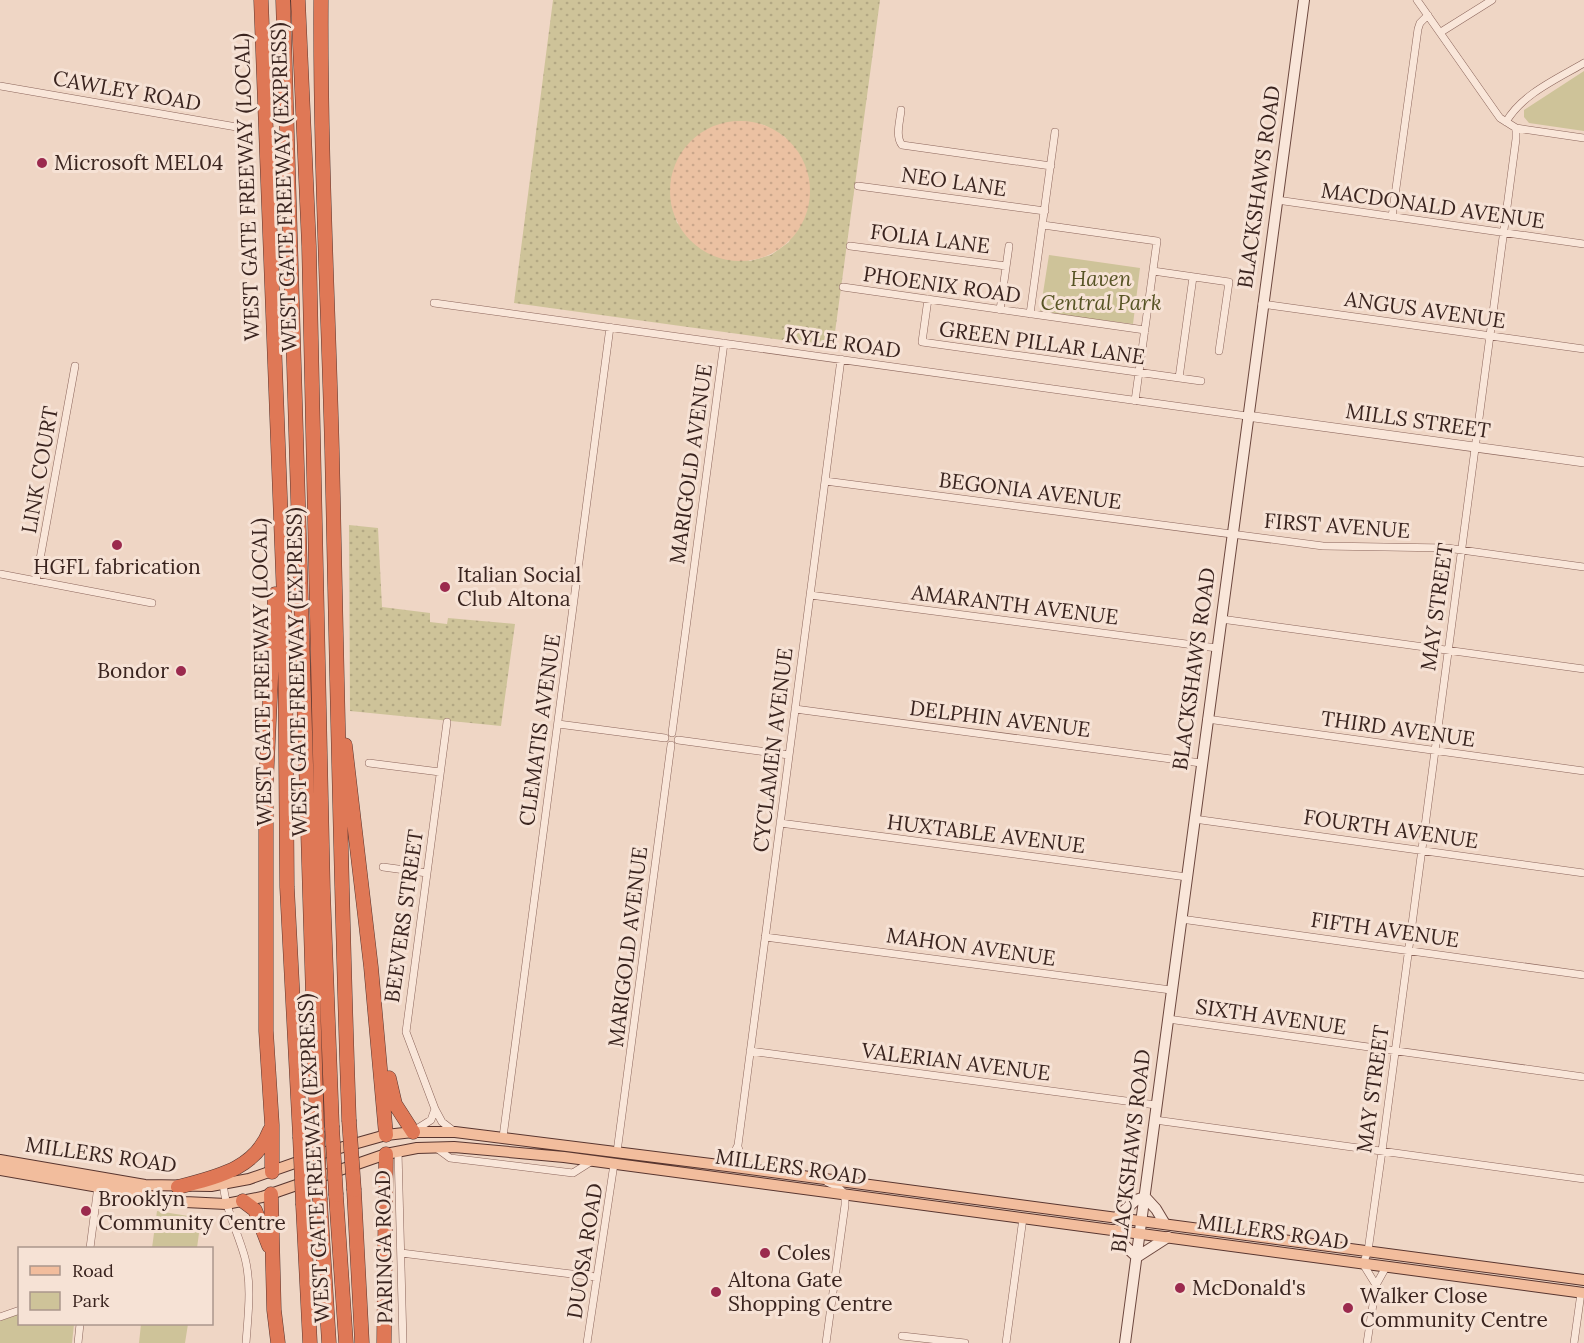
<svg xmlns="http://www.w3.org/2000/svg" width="1584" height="1343" font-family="Lora,serif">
<defs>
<pattern id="grass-dots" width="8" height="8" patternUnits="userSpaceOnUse" patternTransform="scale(1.5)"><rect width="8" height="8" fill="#cec399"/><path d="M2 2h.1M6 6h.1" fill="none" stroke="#b2a783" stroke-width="1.8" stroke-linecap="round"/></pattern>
<pattern id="sand-dots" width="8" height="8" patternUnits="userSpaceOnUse" patternTransform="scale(1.5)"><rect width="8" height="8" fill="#ebc1a2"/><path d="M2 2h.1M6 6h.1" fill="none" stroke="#caa68b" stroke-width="1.8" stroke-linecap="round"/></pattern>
</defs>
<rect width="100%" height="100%" fill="#efd6c5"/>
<path fill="url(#grass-dots)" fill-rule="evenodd" d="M553,0h327l-47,347 -319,-44zM740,121l24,4 21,12 24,42 -20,63 -18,13 -21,6 -73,-38 -6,-22v-22z
M349,525l29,3 4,79 48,6v9l17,2 1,-6 67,6 -14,102 -151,-15z"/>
<path fill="url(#sand-dots)" d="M670 191a70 70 0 1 1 140 0a70 70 0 1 1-140 0Z"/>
<path fill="#cec399" d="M1584,71v60l-55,-8 -5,-6v-7z
M1049,255l91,13 -7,56 -93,-12z
M157,1211l44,7 -4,30h-45z
M19,1314l1,10h54l-2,19h-72v-22z
M141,1324h47l-3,19h-46z"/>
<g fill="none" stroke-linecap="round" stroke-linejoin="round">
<g stroke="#8b655b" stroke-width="8">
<path id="minor" d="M1441,32l51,-32
M0,86l248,43
M901,110c-1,12 -6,26 1,35l149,21
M1506,122c16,-28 51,-43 78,-59
M1516,128l68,10
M858,186l187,25
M1277,200l307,44
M1392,217l26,-188 2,-6 8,-8
M1043,225l114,16 -22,160
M850,246l156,20
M1153,271l76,11 -10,69
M843,287l302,43
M928,299l-6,43 279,39
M434,303l813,113
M1262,304l322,45
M1000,310l9,-64
M1030,314l25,-182
M1179,378l14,-101
M825,481l498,65 124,2 137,19
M0,574l152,29
M36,581l39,-215
M810,595l407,53
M1221,619l363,50
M795,709l406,54
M1207,719l377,52
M447,722l-41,310 29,77 7,13 13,10
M558,724l107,14
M672,733l52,-390
M678,740l111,15
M369,763l71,9
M1194,819l390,54
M780,823l407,54
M383,867l44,6
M1181,919l403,56
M765,937l406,53
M1168,1019l416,58
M750,1051l406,54
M1155,1120l429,59
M415,1130l16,-10 4,-11
M503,1137l107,-810
M435,1147l15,11 123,15 19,-12
M738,1147l5,14 11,7
M398,1151l5,192
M617,1152l54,-407
M720,1163l12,-6 6,-12 103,-786
M223,1182c2,27 15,50 22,76 7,28 3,57 1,85
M90,1248l8,-62
M401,1253l195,24
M1376,1285l-13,-21 5,-13 14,-100 134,-1012v-11l-16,-10 -5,-7 -78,-111
M0,1317l20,-7
M902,1336l63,7
M78,1343l2,-19
M587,1343l27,-179
M826,1343l19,-138v-11l-7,-7 -11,-5
M1006,1343l17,-125
M1367,1343l9,-58 10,-18
M1574,1343l7,-50"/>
</g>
<g stroke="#8b655b" stroke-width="10">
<path id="tertiary" d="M1247,416l337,46"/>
</g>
<g stroke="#6c473e" stroke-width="12">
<path id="secondary" d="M1145,1197l11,12 9,15
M1116,1218l20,-18 9,-3
M1115,1230l9,15 13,12
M1137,1257l31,-20
M1125,1343l179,-1343"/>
</g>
<g stroke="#58352f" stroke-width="12">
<path id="primary" d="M0,1160l145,25 66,1 38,-7 80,-28 57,-16 27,-3h42l272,34 857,114
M0,1170l185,32 41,2 36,-7 124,-43 31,-6 37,-1 110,10 1020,136"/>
</g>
<g stroke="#58352f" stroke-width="15">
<path id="motorway" d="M261,0l24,626 2,261 13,250
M283,0l34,1131
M298,0l11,246 14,645 9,235
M321,0c-1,150 7,300 11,450 5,223 9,447 17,670
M345,745l26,222 15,168
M389,1078l6,26 18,28
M272,1172v-47l-6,-94v-247l9,-190
M178,1187c37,-10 77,-17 92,-57
M354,1190l8,153
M271,1194l3,116 4,33
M336,1195l10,148
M320,1200l9,143
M243,1201l12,9 14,36
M303,1205l7,138
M384,1343l2,-189"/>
</g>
<use href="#minor" stroke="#f9e6d9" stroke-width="7"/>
<use href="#tertiary" stroke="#f9e6d9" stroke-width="9"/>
<use href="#secondary" stroke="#f9e6d9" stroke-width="10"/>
<use href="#primary" stroke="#f2bd9d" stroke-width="10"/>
<use href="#motorway" stroke="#df7856" stroke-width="14"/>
<g stroke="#58352f" stroke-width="15" stroke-linecap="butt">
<path id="motorway-bridge" d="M349,1120l5,70
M332,1126l4,69
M317,1131l3,69
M300,1137l3,68"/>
</g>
<use href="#motorway-bridge" stroke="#df7856" stroke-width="14"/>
</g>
<g fill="#9b2a4e" stroke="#f6e2d5" stroke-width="2">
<circle cx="42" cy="163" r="6"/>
<circle cx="117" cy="545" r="6"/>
<circle cx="445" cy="587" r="6"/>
<circle cx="181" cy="671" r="6"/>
<circle cx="86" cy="1211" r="6"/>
<circle cx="765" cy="1253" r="6"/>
<circle cx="1180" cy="1288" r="6"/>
<circle cx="716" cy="1292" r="6"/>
<circle cx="1348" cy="1308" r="6"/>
</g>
<g text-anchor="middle" stroke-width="6" stroke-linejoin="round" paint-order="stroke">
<g font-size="21" fill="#3a241f" stroke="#f6e2d5">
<text transform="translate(127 91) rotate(10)" y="7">CAWLEY ROAD</text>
<text transform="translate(954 182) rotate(8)" y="7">NEO LANE</text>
<text transform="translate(247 187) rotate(-92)" y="7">WEST GATE FREEWAY (LOCAL)</text>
<text transform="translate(284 187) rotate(-92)" y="7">WEST GATE FREEWAY (EXPRESS)</text>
<text transform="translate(1259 187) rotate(-82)" y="7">BLACKSHAWS ROAD</text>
<text transform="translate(1433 206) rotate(8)" y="7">MACDONALD AVENUE</text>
<text transform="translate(930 239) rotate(7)" y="7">FOLIA LANE</text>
<text transform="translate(942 285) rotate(8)" y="7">PHOENIX ROAD</text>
<text transform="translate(1425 310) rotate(8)" y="7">ANGUS AVENUE</text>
<text transform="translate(843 343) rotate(8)" y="7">KYLE ROAD</text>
<text transform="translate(1042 343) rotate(8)" y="7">GREEN PILLAR LANE</text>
<text transform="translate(1418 421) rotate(8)" y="7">MILLS STREET</text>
<text transform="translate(691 464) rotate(-82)" y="7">MARIGOLD AVENUE</text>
<text transform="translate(40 470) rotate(-80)" y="7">LINK COURT</text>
<text transform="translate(1030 491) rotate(7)" y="7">BEGONIA AVENUE</text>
<text transform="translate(1337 526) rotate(4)" y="7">FIRST AVENUE</text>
<text transform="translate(1015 605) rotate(7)" y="7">AMARANTH AVENUE</text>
<text transform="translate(1437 607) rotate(-82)" y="7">MAY STREET</text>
<text transform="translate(1194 669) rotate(-82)" y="7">BLACKSHAWS ROAD</text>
<text transform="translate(262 672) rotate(-91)" y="7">WEST GATE FREEWAY (LOCAL)</text>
<text transform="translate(297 672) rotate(-91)" y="7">WEST GATE FREEWAY (EXPRESS)</text>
<text transform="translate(1000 719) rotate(7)" y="7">DELPHIN AVENUE</text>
<text transform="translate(1398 729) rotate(8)" y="7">THIRD AVENUE</text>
<text transform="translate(540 730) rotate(-82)" y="7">CLEMATIS AVENUE</text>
<text transform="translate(773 750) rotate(-83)" y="7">CYCLAMEN AVENUE</text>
<text transform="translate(1391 829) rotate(8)" y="7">FOURTH AVENUE</text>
<text transform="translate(986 834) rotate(7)" y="7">HUXTABLE AVENUE</text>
<text transform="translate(404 916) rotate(-82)" y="7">BEEVERS STREET</text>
<text transform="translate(1385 930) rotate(8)" y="7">FIFTH AVENUE</text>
<text transform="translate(628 947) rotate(-83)" y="7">MARIGOLD AVENUE</text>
<text transform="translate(971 947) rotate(8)" y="7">MAHON AVENUE</text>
<text transform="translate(1271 1017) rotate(8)" y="7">SIXTH AVENUE</text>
<text transform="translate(956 1062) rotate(7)" y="7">VALERIAN AVENUE</text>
<text transform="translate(1373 1089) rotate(-82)" y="7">MAY STREET</text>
<text transform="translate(1131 1151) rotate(-83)" y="7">BLACKSHAWS ROAD</text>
<text transform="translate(101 1155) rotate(8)" y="7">MILLERS ROAD</text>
<text transform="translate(314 1158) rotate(-93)" y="7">WEST GATE FREEWAY (EXPRESS)</text>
<text transform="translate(791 1167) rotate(8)" y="7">MILLERS ROAD</text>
<text transform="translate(1273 1232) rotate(8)" y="7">MILLERS ROAD</text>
<text transform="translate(384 1247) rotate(-91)" y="7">PARINGA ROAD</text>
<text transform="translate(585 1251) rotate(-81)" y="7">DUOSA ROAD</text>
</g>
<g font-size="21" fill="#3a241f" stroke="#f6e2d5" text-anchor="start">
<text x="54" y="170">Microsoft MEL04</text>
<text x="117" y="574" text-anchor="middle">HGFL fabrication</text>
<text x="457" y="582">Italian Social<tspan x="457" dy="24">Club Altona</tspan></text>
<text x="169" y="678" text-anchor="end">Bondor</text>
<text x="98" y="1206">Brooklyn<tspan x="98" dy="24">Community Centre</tspan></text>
<text x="777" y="1260">Coles</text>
<text x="728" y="1287">Altona Gate<tspan x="728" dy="24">Shopping Centre</tspan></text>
<text x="1192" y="1295">McDonald's</text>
<text x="1360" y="1303">Walker Close<tspan x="1360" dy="24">Community Centre</tspan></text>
</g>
<g font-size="21" font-style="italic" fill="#575425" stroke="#f6e2d5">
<text x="1101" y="286">Haven<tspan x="1101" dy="24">Central Park</tspan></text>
</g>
</g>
<rect x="18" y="1247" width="195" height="78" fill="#f6e2d5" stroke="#ab968c" stroke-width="1.5"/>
<rect x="30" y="1266" width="30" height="9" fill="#f2bd9d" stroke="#ab968c" stroke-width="1.5"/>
<text x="72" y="1277" font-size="18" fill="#3a241f">Road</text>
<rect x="30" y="1292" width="30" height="18" fill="#cec399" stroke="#ab968c" stroke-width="1.5"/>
<text x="72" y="1307" font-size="18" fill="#3a241f">Park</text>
</svg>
